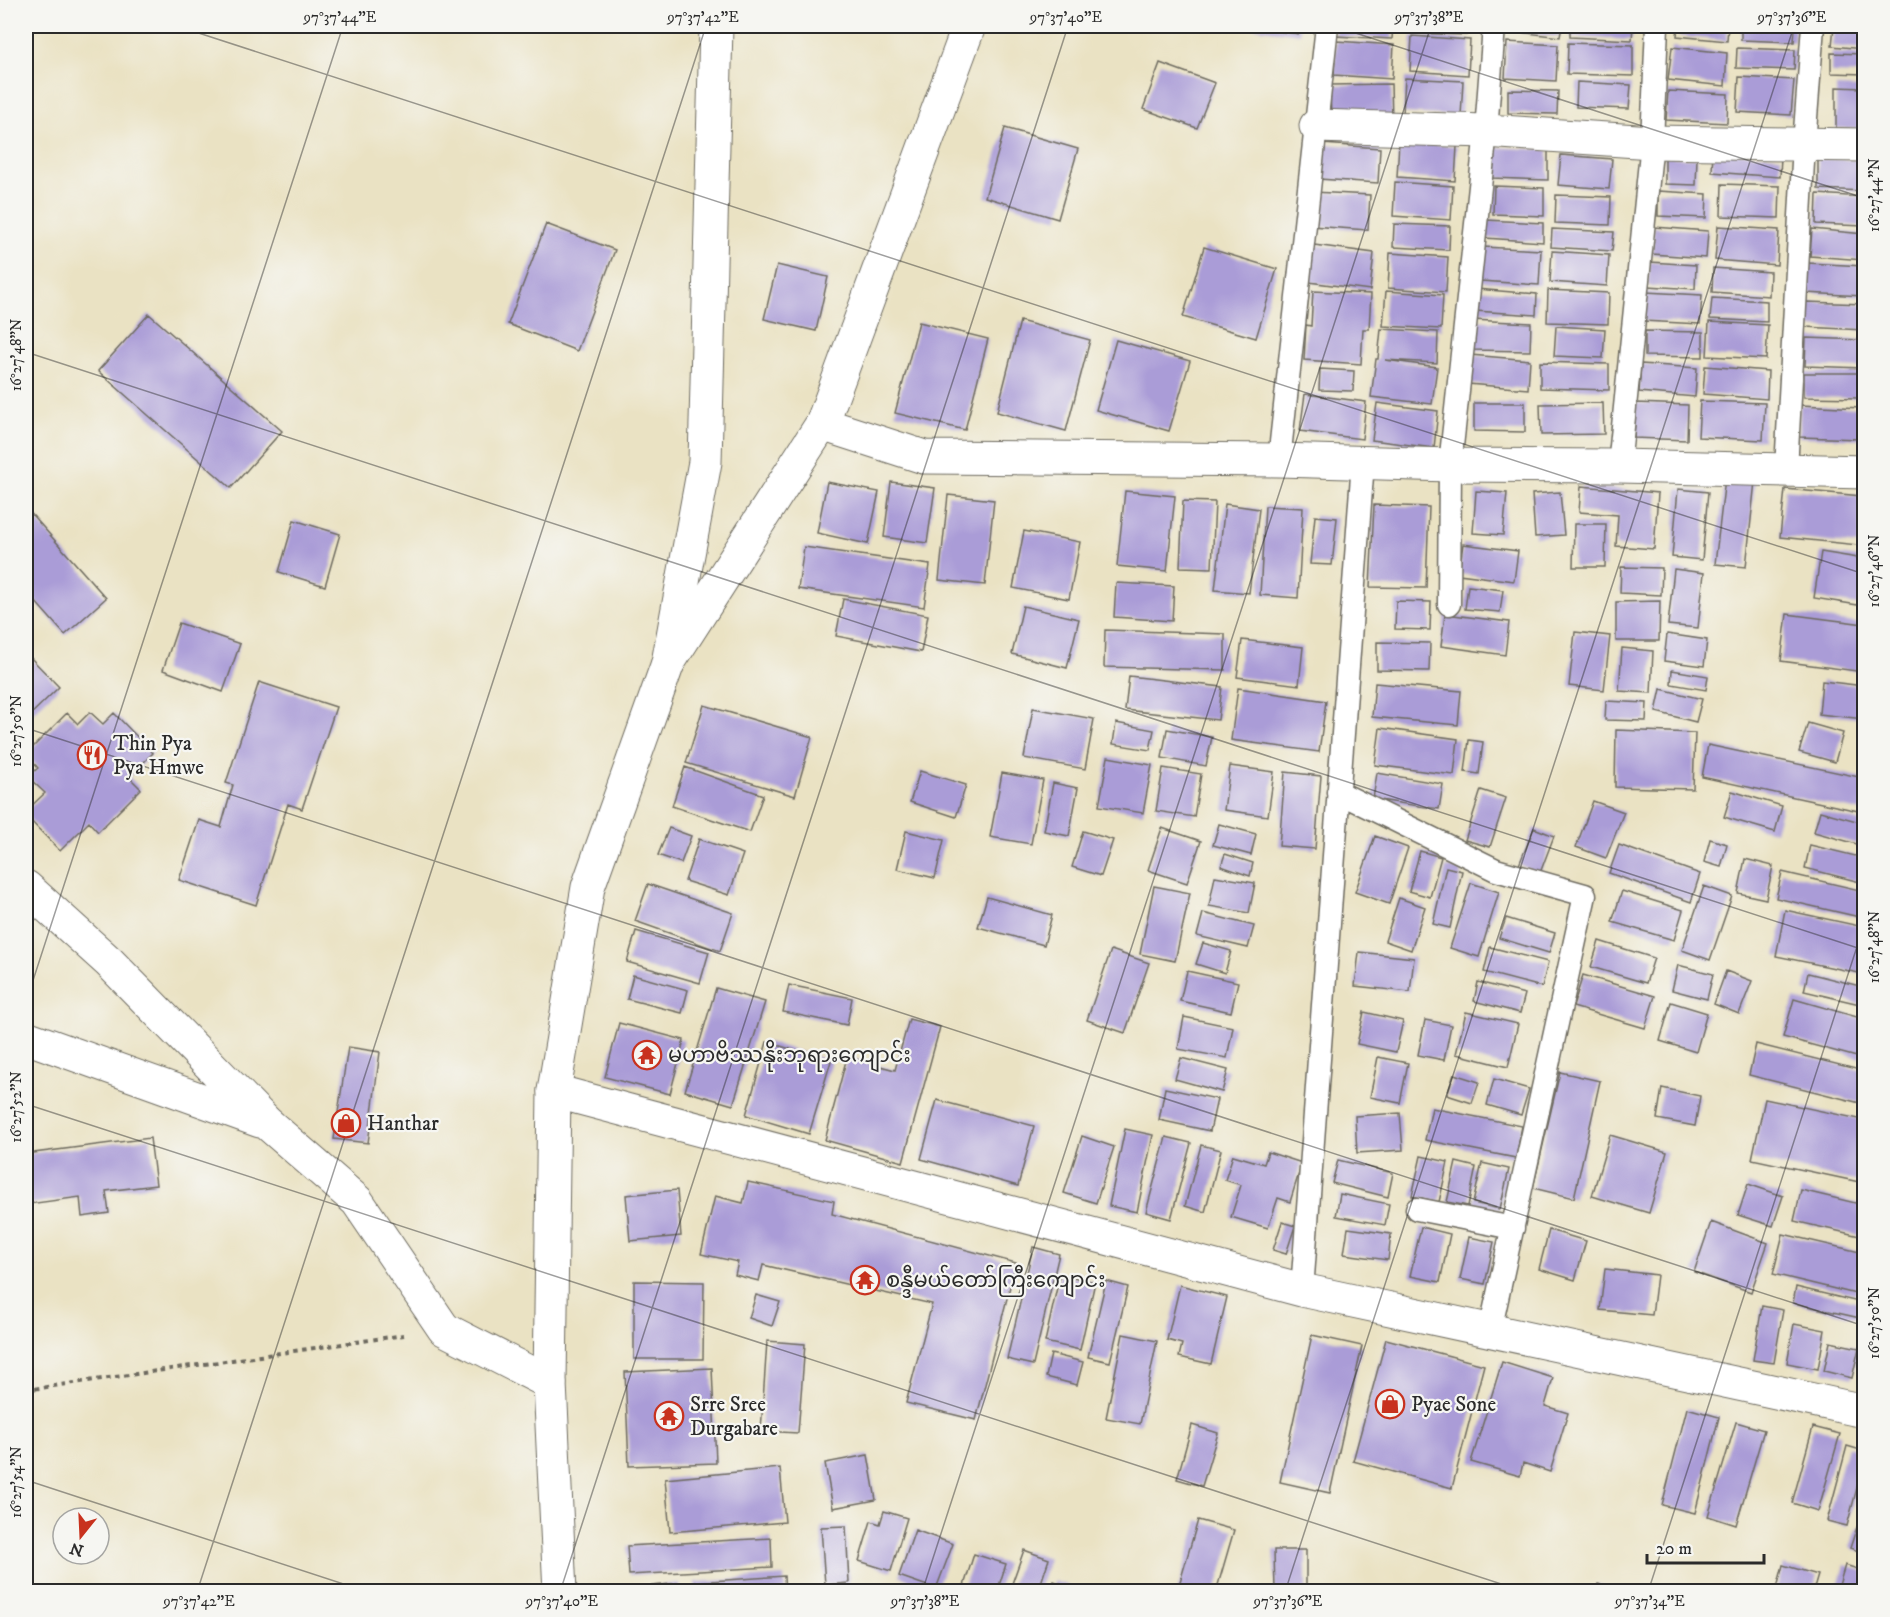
<svg xmlns="http://www.w3.org/2000/svg" width="1890" height="1617" font-family="'IM FELL DW Pica','Noto Sans Myanmar',serif">
<rect width="100%" height="100%" fill="#f6f6f2"/>
<filter id="ink" filterUnits="userSpaceOnUse"><feTurbulence type="fractalNoise" baseFrequency=".0167" numOctaves="2"/><feDisplacementMap in="SourceGraphic" scale="12" xChannelSelector="R" yChannelSelector="G"/><feConvolveMatrix kernelMatrix="1 2 1 2 8 2 1 2 1" color-interpolation-filters="sRGB"/></filter>
<filter id="wash" filterUnits="userSpaceOnUse"><feTurbulence type="fractalNoise" baseFrequency=".008" numOctaves="4" result="noise"/><feDisplacementMap in="SourceGraphic" scale="24" xChannelSelector="R" yChannelSelector="G"/><feGaussianBlur stdDeviation="1.35" result="paint"/><feColorMatrix in="noise" values="0 0 0 0 0 0 0 0 0 0 0 0 0 0 0 0 0 1.4 0 .05"/><feComposite in="paint" operator="in"/></filter>
<g filter="url(#wash)">
<rect width="100%" height="100%" fill="#eae2c3"/>
<g id="blocks">
<path fill="#aa9cd7" d="M1242,26h58l-1,8z
M1335,26h58l-1,13 -57,-3z
M1411,26h56v9l-56,-2z
M1512,26h50l-2,11 -49,-6z
M1570,26h63l-1,14 -62,-3z
M1678,26h50l-1,15 -50,-5z
M1741,26h54l-1,16 -53,-2z
M1834,26h30v23l-32,-3z
M1412,36l58,4 -2,35 -58,-4z
M1336,41l58,4 -2,34 -58,-4z
M1507,42l51,3 -2,36 -51,-3z
M1568,43l65,2v31l-66,-2z
M1672,47l55,6 -2,33 -57,-6z
M1737,48l58,2 -1,20 -58,-2z
M1831,53l33,1v20l-33,-1z
M1160,63l55,20 -18,45 -54,-19z
M1739,77l55,3 -3,35 -54,-3z
M1405,78l58,3 -2,35 -58,-3z
M1577,82l54,3 -2,24 -53,-2z
M1391,84l1,35 -61,1 -1,-35z
M1836,87l28,1v41l-28,-1z
M1508,90l50,1 -1,23 -49,-1z
M1668,91l60,3 -1,29 -61,-3z
M1005,128l73,21 -20,70 -73,-22z
M1399,142l58,4 -2,35 -58,-4z
M1322,144l58,4 -2,35 -59,-4z
M1493,147l55,3v30l-56,-2z
M1713,151l68,5 -1,21 -68,-5z
M1561,155l51,4 -3,30 -51,-4z
M1665,157l32,1 -1,27 -31,-1z
M1818,159l46,1v31l-46,-2z
M1395,182l58,4 -2,34 -58,-4z
M1722,184l58,2 -1,32 -58,-2z
M1494,186l50,2v28l-51,-2z
M1658,191l49,3 -1,24 -48,-2z
M1313,192l57,3 -2,35 -57,-4z
M1817,194l47,3v29l-48,-2z
M1556,195l55,2 -1,28 -55,-2z
M1486,220l57,3v19l-58,-4z
M546,224l69,26 -38,101 -69,-27z
M1394,224l56,2 -1,24 -56,-3z
M1718,226l61,4 -2,35 -62,-5z
M1654,227l54,4 -2,27 -54,-4z
M1552,229l62,3 -2,19 -61,-4z
M1812,229l52,5v26l-54,-4z
M1314,245l60,8 -4,37 -61,-8z
M1204,247l73,22 -21,69 -73,-21z
M1482,247l59,3 -2,35 -58,-4z
M1552,251l57,4 -2,31 -57,-4z
M1390,253l58,4 -2,35 -58,-4z
M1650,262l46,3 -1,24 -47,-3z
M1807,263l57,3v30l-59,-3z
M777,265l51,12 -12,54 -52,-12z
M1713,268l57,4 -1,24 -57,-4z
M1476,289l61,5 -1,21 -61,-4z
M1548,290l61,3 -1,31 -61,-2z
M1313,291l58,3 -2,35h-6l-2,35 -57,-4 2,-35 5,1z
M1386,291l57,4 -2,34 -58,-3z
M1645,292l57,3 -2,29 -57,-3z
M1712,298l55,3v21l-57,-3z
M1806,302l58,2v26l-59,-3z
M149,314l133,117 -51,57 -133,-117z
M1472,320l59,3 -1,28 -59,-1z
M1020,321l70,19 -24,91 -69,-19z
M919,322l69,17 -23,91 -70,-17z
M1709,322l59,3 -2,34 -59,-3z
M1556,326l49,3 -2,29 -49,-2z
M1381,329l57,3 -1,31 -52,-3 52,7 -5,37 -61,-7 5,-38h2z
M1645,331l58,1v25l-58,-1z
M1806,338l58,2v28l-59,-2z
M1116,340l74,21 -21,70 -73,-21z
M1470,355l60,5 -2,29 -60,-5z
M1540,362l69,2v26l-69,-2z
M1641,364l56,4 -2,29 -56,-5z
M1705,366l63,5 -1,28 -64,-5z
M1320,369l34,2 -1,20 -34,-1z
M1804,373h56v25l-56,-1z
M1305,394l61,8 -4,37 -62,-8z
M1700,401l65,2 -2,37 -65,-3z
M1377,403l61,8 -4,37 -62,-8z
M1474,403h51v29l-51,-1z
M1603,403l1,31 -63,1 -1,-31z
M1636,403l52,2 -1,35 -53,-2z
M1800,405l61,3 -1,31 -61,-2z
M1725,478l30,3 -9,86 -31,-3z
M827,482l52,10 -11,52 -51,-11z
M891,482l44,6 -8,55 -43,-6z
M1581,486l77,7 -4,56 -38,-3 2,-31 -39,-3z
M1678,489l30,3 -6,68 -30,-3z
M1785,489l77,7 -4,49 -78,-8z
M1125,491l50,5 -8,75 -50,-5z
M1476,491l31,2 -4,42 -30,-2z
M1560,492l4,43 -29,2 -3,-43z
M948,495l46,5 -9,85 -46,-5z
M1183,501l32,1 -3,66 -32,-1z
M1225,504l34,5 -10,84 -34,-3z
M1374,505l55,2 -3,81 -56,-1z
M1265,506l38,2 -5,90 -38,-3z
M26,508l80,90 -41,37 -39,-44z
M1315,516l22,2 -5,47 -22,-1z
M294,520l46,14 -15,52 -46,-14z
M1574,524h32l-1,43h-32z
M1024,531l56,11 -11,57 -56,-11z
M1463,544l55,7 -4,30 -55,-7z
M804,547l126,18 -6,42 -126,-18z
M1821,552l43,7v47l-50,-8z
M1621,567l41,1 -1,27 -41,-2z
M1674,569l30,4 -6,55 -30,-3z
M1116,583l58,3 -2,35 -58,-4z
M1468,586l35,4 -3,22 -35,-3z
M843,599l85,16 -7,37 -85,-16z
M1396,601l35,1 -1,28 -35,-1z
M1660,601l-1,40h-43v-39z
M1023,606l56,13 -12,49 -55,-14z
M1445,614l64,8 -4,33 -64,-9z
M1787,614l77,10v48l-83,-11z
M179,623l61,21 -17,48 -60,-22z
M1105,630l120,4v36l-121,-3z
M1575,632l35,4 -6,54 -35,-4z
M1667,634l40,6 -3,26 -40,-5z
M1242,640l61,7 -4,38 -62,-8z
M1377,642l53,1 -1,28 -52,-1z
M1622,648l31,3 -2,42 -32,-2z
M26,653l33,34 -33,32z
M1672,670l36,6 -2,14 -35,-6z
M1129,676l93,11 -4,33 -93,-10z
M1822,681l42,5v33l-45,-5z
M259,682l77,25 -34,102 -14,-5 -32,101 -77,-25 20,-60 22,7 12,-42 -7,-2z
M1375,683l86,8 -3,34 -86,-8z
M1238,688l88,13 -7,51 -88,-12z
M1661,689l41,10 -6,23 -40,-10z
M1606,701l41,2 -1,18 -41,-1z
M704,705l108,32 -17,59 -109,-33z
M1033,708l61,11 -9,50 -61,-11z
M90,712l13,12 11,-11 39,40 -24,24 12,12 -43,43 -9,-10 -29,29 -34,-35v-5l19,-18 -17,-16 10,-9 -12,-14 41,-41 11,11z
M1116,723l38,7 -4,20 -37,-6z
M1808,723l35,10 -8,29 -36,-10z
M1380,728l78,11 -4,36 -79,-10z
M1167,729l45,8 -6,29 -44,-8z
M1616,730l79,3 -2,56 -78,-2z
M1469,740l14,2 -4,32 -14,-2z
M1708,745l156,33 -1,34 -161,-35z
M1108,757l44,8 -9,48 -44,-7z
M1230,766l44,6 -6,44 -44,-6z
M685,767l78,28 -13,37 -78,-26z
M1163,768l38,6 -7,43 -38,-6z
M920,771l46,14 -10,32 -46,-15z
M1285,772l36,4 -6,73 -36,-3z
M1002,773l41,7 -12,64 -41,-7z
M1377,773l66,11 -4,25 -66,-10z
M1053,783l25,5 -9,48 -25,-5z
M1481,790l25,8 -16,49 -25,-7z
M1732,791l50,15 -7,26 -51,-15z
M1593,801l31,11 -18,46 -30,-11z
M1820,811l44,12v23l-50,-14z
M1219,824l37,10 -5,21 -38,-10z
M669,828l22,8 -10,27 -23,-8z
M1162,828l39,13 -14,42 -39,-13z
M1534,828l20,8 -14,37 -21,-8z
M906,831l38,9 -9,38 -38,-9z
M1083,831l30,9 -12,36 -29,-9z
M1375,836l33,12 -19,56 -34,-12z
M699,839l44,15 -14,41 -44,-14z
M1710,839l17,5 -6,23 -17,-5z
M1619,845l81,29 -9,28 -82,-29z
M1810,845l54,13v25l-59,-15z
M1420,851l21,6 -11,40 -21,-6z
M1225,854l28,9 -3,13 -29,-10z
M1745,859l28,7 -7,33 -28,-6z
M1446,867l16,4 -12,57 -17,-4z
M1782,872l82,19v27l-88,-20z
M1215,876l40,7 -6,30 -40,-7z
M1471,883l28,9 -20,65 -29,-9z
M648,884l85,29 -13,38 -85,-30z
M1154,886l36,7 -15,68 -35,-7z
M1704,886l28,10 -22,64 -28,-10z
M1622,891l61,19 -9,30 -62,-18z
M987,897l65,18 -8,30 -66,-18z
M1399,898l26,9 -14,43 -26,-9z
M1785,910l79,17v47l-88,-18z
M1203,913l51,13 -6,22 -51,-12z
M1506,918l49,15 -6,20 -50,-15z
M636,931l73,21 -9,31 -73,-21z
M1599,941l55,17 -8,25 -55,-16z
M1203,943l28,8 -6,22 -29,-9z
M1490,947l58,15 -6,25 -58,-15z
M1111,950l38,13 -24,70 -38,-13z
M1359,952l55,6 -4,34 -55,-6z
M1678,965l35,9 -6,25 -35,-9z
M1187,971l51,11 -7,30 -51,-11z
M1726,971l26,10 -13,33 -25,-10z
M1808,973l56,14v18l-60,-14z
M633,975l55,15 -6,23 -55,-14z
M1583,975l72,21 -10,32 -72,-21z
M1478,982l47,12 -5,19 -46,-12z
M789,985l63,13 -5,27 -64,-13z
M716,988l49,14 -32,103 -48,-14z
M1794,999l70,20v40l-81,-22z
M1671,1002l36,11 -11,39 -36,-11z
M1364,1012l39,9 -7,31 -39,-8z
M1466,1012l52,12 -10,43 -52,-13z
M1184,1017l49,10 -6,31 -49,-9z
M909,1019l31,8 -37,135 -78,-22 22,-83 48,13z
M1425,1020l26,5 -7,35 -26,-5z
M619,1023l65,17 -14,54 -65,-17z
M767,1042l64,19 -22,73 -63,-19z
M1756,1044l108,27v33l-115,-29z
M348,1047l32,5 -12,91 -34,-4z
M1378,1057l30,6 -8,40 -30,-6z
M1181,1058l47,12 -6,22 -47,-13z
M1560,1072l40,9 -26,117 -41,-10z
M1454,1074l25,8 -7,21 -25,-8z
M1494,1079l35,10 -8,26 -34,-10z
M1165,1088l52,11 -7,32 -51,-11z
M1662,1088l38,8 -5,30 -38,-7z
M1765,1099l99,21v63l-112,-24z
M937,1100l97,26 -16,60 -97,-27z
M1432,1108l90,18 -6,32 -91,-18z
M1400,1113l3,37 -46,3 -2,-37z
M1125,1129l28,6 -16,77 -28,-6z
M1610,1135l57,17 -18,61 -57,-17z
M1082,1136l32,11 -18,56 -32,-10z
M1166,1137l25,6 -20,76 -25,-7z
M150,1138l6,47 -50,6 3,22 -27,4 -2,-20 -51,7 -3,-50z
M1201,1145l20,5 -16,62 -20,-6z
M1268,1152l34,11 -12,39 -12,-4 -10,30 -37,-11 10,-32 -16,-5 8,-25 31,9z
M1421,1156l27,6 -9,40 -27,-6z
M1338,1160l55,13 -5,24 -56,-14z
M1456,1162l20,5 -8,39 -21,-4z
M1482,1163l27,6 -9,40 -27,-6z
M748,1182l86,19 -2,13 184,49 -40,157 -70,-17 26,-99 -169,-39 -4,16 -24,-6 3,-13 -37,-8 14,-58 28,7z
M1748,1184l35,12 -10,30 -35,-11z
M677,1190l4,46 -51,5 -4,-46z
M1801,1190l63,15v32l-70,-16z
M1340,1194l49,10 -4,21 -49,-9z
M1282,1222l13,4 -9,28 -13,-4z
M1711,1222l57,21 -17,49 -57,-20z
M1421,1227l29,7 -10,48 -30,-6z
M1348,1228l43,6 -3,26 -44,-6z
M1549,1230l37,11 -11,39 -36,-11z
M1783,1234l81,19 -8,41 -83,-20z
M1469,1237l25,5 -9,42 -25,-5z
M1033,1247l26,7 -26,111 -26,-6z
M1605,1269l52,6 -5,40 -52,-5z
M1060,1274l35,8 -15,68 -35,-8z
M634,1281l70,1 -1,77h-69z
M1106,1281l22,6 -18,75 -22,-5z
M1180,1285l47,12 -16,67 -32,-7 3,-13 -15,-4z
M1796,1287l67,16 -3,15 -67,-15z
M756,1295l24,7 -8,24 -23,-8z
M1762,1306l21,4 -9,53 -21,-3z
M1794,1324l31,6 -7,39 -31,-6z
M1123,1334l34,7 -17,83 -34,-6z
M1312,1335l50,11 -32,147 -50,-11z
M1386,1339l98,26 -32,123 -99,-27z
M767,1341l38,3 -7,89 -37,-2z
M1830,1342l29,6 -7,30 -28,-7z
M1051,1354l32,8 -6,23 -31,-8z
M1502,1362l51,16 -8,28 23,7 -18,59 -27,-9 -3,13 -49,-14z
M712,1368l4,95 -87,3 -4,-94z
M1687,1408l32,9 -24,96 -33,-8z
M1736,1422l28,8 -28,95 -28,-9z
M1192,1425l26,8 -16,53 -25,-7z
M1813,1427l27,7 -22,77 -26,-8z
M1847,1446l17,5v10l-17,65 -20,-5z
M868,1455l8,45 -43,8 -8,-45z
M780,1468l5,54 -115,10 -5,-53z
M884,1511l23,7 -16,53 -32,-10 12,-40 9,3z
M1198,1520l36,10 -18,62h-39z
M846,1526l3,57 -24,2 -4,-58z
M1857,1527l7,2v24l-14,-5z
M915,1530l38,14 -17,45 -37,-13z
M771,1538l1,29 -143,8 -2,-29z
M1024,1550l25,9 -11,33h-29z
M1274,1550h32v42h-31z
M974,1554l32,10 -9,28h-35z
M1783,1565l35,10 -5,17h-37z
M1845,1565l19,6 -2,21h-25z
M784,1576l1,16h-89v-10z
M1054,1581l25,9v2h-29z
M679,1583l1,9h-46v-4z
M1598,1584l23,7v1h-26z"/>
</g>
</g>
<g filter="url(#ink)">
<use href="#blocks" fill-opacity="0" stroke="#6e6b60" stroke-width="1.5"/>
<g fill="none" stroke-linecap="round" stroke-linejoin="round">
<g stroke="#6e6b60" stroke-width="25">
<path id="lane" d="M1279,460l48,-434
M1619,466l33,-324 5,-116
M1786,469l18,-325 9,-118
M1449,604l1,-139 36,-334 8,-105
M1338,792l158,78 89,25 -95,436
M1417,1209l96,19
M1302,1290l61,-828"/>
</g>
<g stroke="#6e6b60" stroke-width="35">
<path id="street" d="M1316,126l170,5 166,11 212,3
M822,424l102,33 355,3 171,5 169,1 245,6
M26,887l83,75 158,161 90,78 87,128 106,54
M26,1037l234,84
M554,1091l748,199 562,121"/>
</g>
<g stroke="#6e6b60" stroke-width="35">
<path id="secondary" d="M668,663l37,-201 11,-436"/>
</g>
<g stroke="#6e6b60" stroke-width="35">
<path id="primary" d="M560,1592l-10,-209 4,-292 34,-204 80,-224 154,-239 147,-398"/>
</g>
<path stroke="#6e6b60" stroke-width="4" stroke-dasharray="4.5 4.5" stroke-linecap="butt" d="M26,1390l378,-55"/>
<use href="#lane" stroke="#fff" stroke-width="22"/>
<use href="#street" stroke="#fff" stroke-width="33"/>
<use href="#secondary" stroke="#fff" stroke-width="33"/>
<use href="#primary" stroke="#fff" stroke-width="33"/>
</g>
</g>
<path fill="none" stroke="#2b2b2b" stroke-width="1.5" stroke-opacity="0.45" d="M177,26l1687,548M1334,26l530,172M26,352l1838,598M26,728l1838,598M26,1002l317,-976M26,1104l1500,488M26,1480l342,112M197,1592l509,-1566M560,1592l508,-1566M922,1592l509,-1566M1285,1592l509,-1566M1648,1592l216,-667"/>
<defs>
<g id="restaurant-ring" transform="scale(1.5)"><circle r="9.5" fill="#f6f6f2" stroke="#c8321e" stroke-width="1.5"/><path d="M-5-6h1v4h1v-4h1v4h1v-4h1v5L-1.5 .5V6h-2V.5L-5-1ZM5-6V6H3V1.5H1.5Q1.5-4 5-6Z" fill="#c8321e"/></g>
<g id="temple-ring" transform="scale(1.5)"><circle r="9.5" fill="#f6f6f2" stroke="#c8321e" stroke-width="1.5"/><path d="M0-6L5-2H3V0L6.5 2.5H4V6H1.5V3h-3V6H-4V2.5H-6.5L-3 0V-2H-5Z" fill="#c8321e"/></g>
<g id="shop-ring" transform="scale(1.5)"><circle r="9.5" fill="#f6f6f2" stroke="#c8321e" stroke-width="1.5"/><path d="M-5-2.5h2.3a2.7 3.5 0 0 1 5.4 0H5L5.5 6h-11ZM-1.5-2.5h3a1.5 2.3 0 0 0-3 0Z" fill="#c8321e"/></g>
</defs>
<g fill-rule="evenodd">
<use href="#restaurant-ring" x="92" y="755"/>
<use href="#temple-ring" x="647" y="1055"/>
<use href="#shop-ring" x="346" y="1123"/>
<use href="#temple-ring" x="865" y="1280"/>
<use href="#shop-ring" x="1390" y="1404"/>
<use href="#temple-ring" x="669" y="1416"/>
</g>
<g text-anchor="middle" stroke-width="4.5" stroke-linejoin="round" paint-order="stroke">
<g font-size="21" fill="#2b2b2b" stroke="#f6f6f2" text-anchor="start">
<text x="113" y="750">Thin Pya<tspan x="113" dy="24">Pya Hmwe</tspan></text>
<text x="668" y="1062">မဟာဗိဿနိုးဘုရားကျောင်း</text>
<text x="367" y="1130">Hanthar</text>
<text x="886" y="1287">စန္ဒီမယ်တော်ကြီးကျောင်း</text>
<text x="690" y="1411">Srre Sree<tspan x="690" dy="24">Durgabare</tspan></text>
<text x="1411" y="1411">Pyae Sone</text>
</g>
</g>
<rect width="1890" height="1617" fill="none" stroke="#f6f6f2" stroke-width="66"/>
<g transform="translate(81 1536) rotate(198)"><circle r="28" fill="#f6f6f2" stroke="#a5a5a2" stroke-width="1.5"/>
<path d="M0-4.5L10 22L0 15L-10 22Z" fill="#c8321e"/>
<text y="-9" font-size="16" font-weight="bold" text-anchor="middle" fill="#2b2b2b">N</text>
</g>
<path d="M1647 1554v9h117v-9" fill="none" stroke="#2b2b2b" stroke-width="3"/>
<text x="1656" y="1554" font-size="18" fill="#2b2b2b" stroke="#f6f6f2" stroke-width="4.5" paint-order="stroke">20 m</text>
<rect x="33" y="33" width="1824" height="1551" fill="none" stroke="#2b2b2b" stroke-width="2"/>
<g font-size="15" text-anchor="middle" fill="#2b2b2b">
<text x="340" y="22">97°37'44"E</text>
<text x="703" y="22">97°37'42"E</text>
<text x="1066" y="22">97°37'40"E</text>
<text x="1429" y="22">97°37'38"E</text>
<text x="1792" y="22">97°37'36"E</text>
<text transform="translate(1874 195) rotate(-90)" y="5">16°27'44"N</text>
<text transform="translate(16 355) rotate(-90)" y="5">16°27'48"N</text>
<text transform="translate(1874 571) rotate(-90)" y="5">16°27'46"N</text>
<text transform="translate(16 731) rotate(-90)" y="5">16°27'50"N</text>
<text transform="translate(1874 947) rotate(-90)" y="5">16°27'48"N</text>
<text transform="translate(16 1107) rotate(-90)" y="5">16°27'52"N</text>
<text transform="translate(1874 1323) rotate(-90)" y="5">16°27'50"N</text>
<text transform="translate(16 1482) rotate(-90)" y="5">16°27'54"N</text>
<text x="199" y="1606">97°37'42"E</text>
<text x="562" y="1606">97°37'40"E</text>
<text x="925" y="1606">97°37'38"E</text>
<text x="1288" y="1606">97°37'36"E</text>
<text x="1650" y="1606">97°37'34"E</text>
</g>
</svg>
